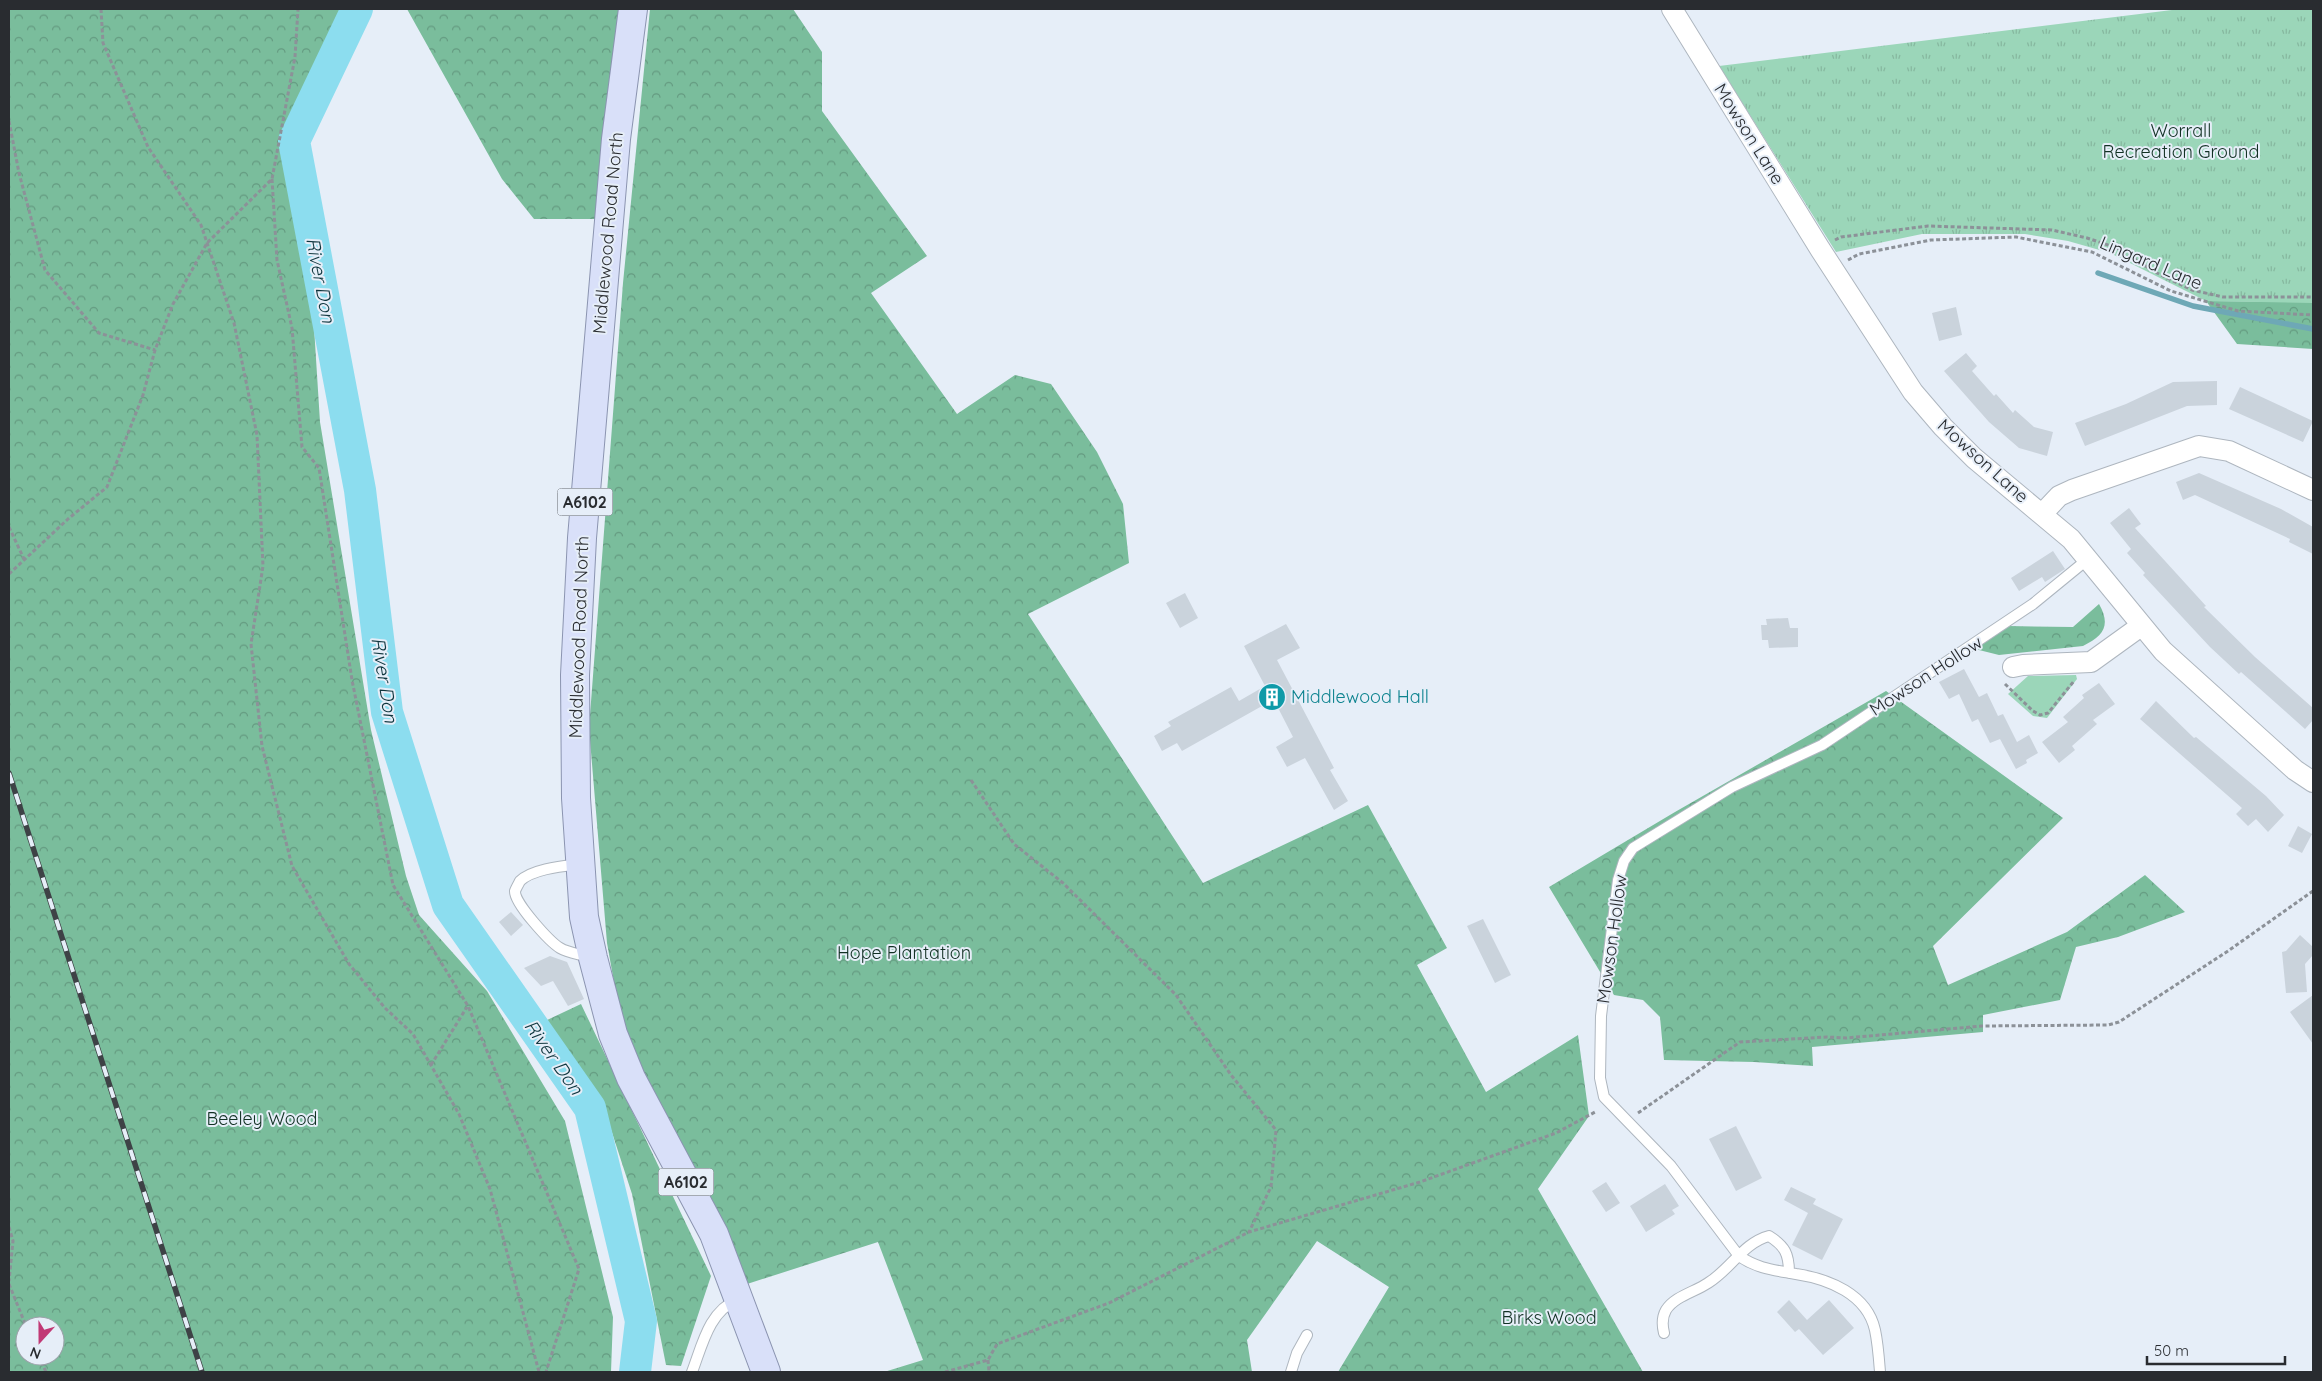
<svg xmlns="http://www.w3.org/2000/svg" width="2322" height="1381" font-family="Quicksand,sans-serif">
<defs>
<pattern id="forest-crowns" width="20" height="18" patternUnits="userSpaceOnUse" patternTransform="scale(1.25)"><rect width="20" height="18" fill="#7abd9c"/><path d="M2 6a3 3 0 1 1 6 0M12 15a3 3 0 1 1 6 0" fill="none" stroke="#649a80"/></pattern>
<pattern id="park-tufts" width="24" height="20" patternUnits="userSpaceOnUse" patternTransform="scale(1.25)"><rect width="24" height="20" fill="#9bd6b9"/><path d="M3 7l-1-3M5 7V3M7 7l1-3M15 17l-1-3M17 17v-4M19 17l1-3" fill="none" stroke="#86b89f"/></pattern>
</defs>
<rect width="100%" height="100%" fill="#e6eef8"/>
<path fill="#9bd6b9" d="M2076,675l1,4 -30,39 -14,-2 -25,-22 20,-18z"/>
<path fill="url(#forest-crowns)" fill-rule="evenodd" d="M9,9h348l-45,70 -6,121 14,222 51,308 35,146 13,39 68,76 78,130 48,196 -2,55h-602zM25,1326h30v30h-30z
M407,9h213l-23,210h-63l-32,-40z
M650,9h143l29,43v59l105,145 -56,37 86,121 58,-39 36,9 46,68 26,52 6,59 -101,51 175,269 165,-78 79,143 -30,17 69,127 92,-57 11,81 -51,73 105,183h-305l51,-85 -72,-46 -70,99 5,32h-368l39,-12 -45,-118 -134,43 -118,-236 -19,-106 -18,-215 34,-445z
M2206,301l107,1v47l-76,-5z
M2099,604c12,21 5,32 -16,42l-84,9 -24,-6 3,-15 29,-8 66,1z
M1886,691l177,127 -130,128 15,39 119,-53 78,-57 40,37 -67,25 -42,10 -16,53 -77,15v17l-171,15 1,19 -59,-4 -90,-2 -4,-43 -17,-17 -29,-5 -65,-108 126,-75z
M581,1004l130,272 -30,90 -15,-1 -34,-171 -29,-89 -58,-84z"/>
<path fill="url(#park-tufts)" d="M2180,9h133v294l-107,-2 -96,-48 -42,-12 -43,-7h-103l-86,18 -117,-186z"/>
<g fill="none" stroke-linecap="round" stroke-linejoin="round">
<path stroke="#6ea8b6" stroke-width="5.5" d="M2098,273l95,33 120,23"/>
<path stroke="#8cddef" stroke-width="32" d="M357,9l-63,132 66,349 27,222 61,193 142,203 51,213 -6,51"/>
</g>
<path fill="#cad3dc" d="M1956,307l6,28 -23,6 -7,-28z
M1966,353l11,13 -5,5 22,25 2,-2 17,19 2,-3 19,17 19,5 -6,24 -28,-8 -30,-26 -45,-51z
M2217,381v24l-30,1 -102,40 -10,-23 51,-19 47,-22z
M2240,387l73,34 -10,21 -74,-33z
M2199,473l82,36 32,18v27l-24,-12 1,-3 -95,-44 -12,5 -7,-18z
M2129,508l12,16 -6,4 71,78 -2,1 51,50 58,51v12l-8,9 -64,-57 -2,2 -29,-27 -67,-72 2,-2 -18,-20 4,-4 -21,-26z
M2053,551l12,18 -20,13 -3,-5 -23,14 -8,-13z
M1185,593l13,25 -18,10 -14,-25z
M1788,618l2,10h8v19l-29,1 -1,-8h-6l-1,-15h6l-1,-6z
M1286,624l14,24 -23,12 57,108 -4,2 18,31 -14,9 -29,-52 -18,9 -11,-20 17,-10 -18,-35 -12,6 -1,-2 -80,45 -5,-8 -15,8 -8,-15 17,-10 -3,-4 63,-35 8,14 26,-15 -21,-40z
M1964,669l15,28 8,-4 11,23 5,-2 14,28 12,-7 9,18 -12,7 1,3 -11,6 -16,-30 -10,4 -12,-24 -6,3 -13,-28 -10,5 -10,-17z
M2099,683l16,21 -22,16 4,4 -25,22 3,4 -16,13 -17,-21 26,-20 -5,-5 21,-19 -2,-3z
M2156,701l38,37 2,-1 70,59 18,19 -16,17 -12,-13 -8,7 -12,-12 6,-6 -102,-89z
M2298,826l14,8 -10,19 -14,-7z
M511,912l12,13 -12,11 -12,-14z
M1483,919l28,56 -16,8 -28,-57z
M2300,935l13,12v8l-8,9 2,28 -21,1 -4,-41 4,-1z
M550,956l17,6 17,37 -16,7 -15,-25 -12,5 -17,-18z
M2313,995v49l-23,-32z
M1736,1126l26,52 -26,13 -27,-52z
M1606,1182l14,21 -14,9 -14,-21z
M1665,1184l14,22 -7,4 3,4 -29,18 -16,-26z
M1791,1187l25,12 -3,5 30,15 -21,41 -30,-15 16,-32 -24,-13z
M1789,1300l18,20 22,-20 25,28 -31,27 -24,-26 -4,3 -18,-20z"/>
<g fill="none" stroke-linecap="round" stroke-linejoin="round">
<g stroke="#aeb6bf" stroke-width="12">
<path id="service" d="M579,864c-16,2 -47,5 -59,17 -1,2 -4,7 -5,10 -1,12 35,51 45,57 8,5 20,6 29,9
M1664,1333c-2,-8 -2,-16 2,-23 9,-14 29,-18 42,-27 23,-14 35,-40 61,-47 16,10 20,18 20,37
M692,1372c10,-26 17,-61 45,-72
M1291,1372l6,-19 10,-18
M1880,1372c-1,-13 -2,-28 -5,-42 -8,-36 -46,-51 -79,-56 -22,-4 -38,-5 -57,-18l-68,-90 -67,-69 -4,-19 1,-62 17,-136 6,-19 9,-13 99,-61 90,-42 211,-141 55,-45"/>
</g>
<g stroke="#aeb6bf" stroke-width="22">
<path id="minor" d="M1672,9l148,240 93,143 30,35 31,31 97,81 92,112 132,119 18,12
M2042,514l17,-18 13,-6 127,-44 30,5 84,39
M2013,667l10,-2 68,-3 50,-36"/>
</g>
<g stroke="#8b94b0" stroke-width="30">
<path id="primary" d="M633,9l-17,130 -34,399 -7,137 1,123 8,119 9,41 20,76 18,44 83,156 52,138"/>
</g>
<path stroke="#8c9198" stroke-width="3" stroke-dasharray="4 2.5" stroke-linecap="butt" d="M101,9l2,34 45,104 53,78 33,98 23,112 6,131 -12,78 11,102 30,120 57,98 36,44 28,26 46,80 31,75 49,183
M9,121l10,52 26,97 54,63 56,17
M272,179l5,81 15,68 10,119 17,21 33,212 41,205 75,121 111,263 -33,103
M1835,240l6,-3 87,-11 124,4 35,8 30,10 38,24 37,18 31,7h90
M1848,260l11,-6 72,-14 85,-3 76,15 79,39 67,20 75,4
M9,527l15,32
M9,574l59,-55 39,-32 36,-92 12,-45 18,-46 34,-61 65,-64 23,-122 3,-48
M2005,684l28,27 7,4 8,-2 26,-32
M971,780l43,64 49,39 113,112 55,80 45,55 -5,57 -22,45
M431,1065l36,-58
M1638,1113l102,-71 87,-5 19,1 136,-12 126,-1 11,-3 109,-71 85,-60
M9,1227l4,14 -4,40
M9,1284l17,42
M39,1356l7,16
M988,1360l1,12
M945,1372l43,-12 9,-16 112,-41 140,-71 171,-50 136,-49 41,-22"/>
<use href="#service" stroke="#fff" stroke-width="10"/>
<use href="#minor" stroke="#fff" stroke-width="20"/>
<use href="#primary" stroke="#d9e0f9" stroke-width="28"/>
<g stroke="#3e4246" stroke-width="5.5">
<path id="rail" d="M9,773l193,599"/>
</g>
<use href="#rail" stroke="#e6eef8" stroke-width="4" stroke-dasharray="11" stroke-linecap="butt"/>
</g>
<defs>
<g id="building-disc" transform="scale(1.4375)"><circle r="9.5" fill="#0f9aa8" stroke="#e6eef8"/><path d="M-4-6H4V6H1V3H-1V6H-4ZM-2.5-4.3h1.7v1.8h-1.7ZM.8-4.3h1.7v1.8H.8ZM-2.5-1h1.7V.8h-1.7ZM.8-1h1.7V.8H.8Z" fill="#fff"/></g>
</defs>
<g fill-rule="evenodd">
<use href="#building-disc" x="1272" y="697"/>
</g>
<g text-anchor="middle" stroke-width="4" stroke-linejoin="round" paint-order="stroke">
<g fill="#e6eef8" stroke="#62666c" stroke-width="1">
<rect x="557.5" y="488.5" width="55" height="27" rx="4"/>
<rect x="658.5" y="1168.5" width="55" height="27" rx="4"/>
</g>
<g font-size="16" font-weight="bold" fill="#292c30">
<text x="585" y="508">A6102</text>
<text x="686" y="1188">A6102</text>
</g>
<g font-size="18" fill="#123124" stroke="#e6eef8">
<text x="2181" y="137">Worrall<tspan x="2181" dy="21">Recreation Ground</tspan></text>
<text x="904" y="959">Hope Plantation</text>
<text x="262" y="1125">Beeley Wood</text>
<text x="1549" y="1324">Birks Wood</text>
</g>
<g font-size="18" fill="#292c30" stroke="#e6eef8">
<text transform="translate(1749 134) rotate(58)" y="6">Mowson Lane</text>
<text transform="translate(608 233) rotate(-85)" y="6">Middlewood Road North</text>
<text transform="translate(2151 263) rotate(23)" y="6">Lingard Lane</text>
<text transform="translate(1983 461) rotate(42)" y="6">Mowson Lane</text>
<text transform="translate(579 637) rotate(-88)" y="6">Middlewood Road North</text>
<text transform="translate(1926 676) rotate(-33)" y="6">Mowson Hollow</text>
<text transform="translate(1612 939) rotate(-82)" y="6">Mowson Hollow</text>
</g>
<g font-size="18" fill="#0d838f" stroke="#e6eef8" text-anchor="start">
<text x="1291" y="703">Middlewood Hall</text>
</g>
<g font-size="19" font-style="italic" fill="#0e353d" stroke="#e6eef8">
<text transform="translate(321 280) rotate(79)" y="7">River Don</text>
<text transform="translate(385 680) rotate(81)" y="7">River Don</text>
<text transform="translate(554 1057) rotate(55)" y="7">River Don</text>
</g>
</g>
<rect width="2322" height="1381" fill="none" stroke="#292c30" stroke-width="20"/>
<g transform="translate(40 1341) rotate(201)"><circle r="24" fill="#e6eef8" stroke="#9aa0a8"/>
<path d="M0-4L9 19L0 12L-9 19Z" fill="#c13975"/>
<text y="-8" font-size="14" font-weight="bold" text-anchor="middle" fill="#292c30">N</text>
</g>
<path d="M2147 1356v8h138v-8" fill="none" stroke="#292c30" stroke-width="2.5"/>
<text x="2154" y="1356" font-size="15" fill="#292c30" stroke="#e6eef8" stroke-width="4" paint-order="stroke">50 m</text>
</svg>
